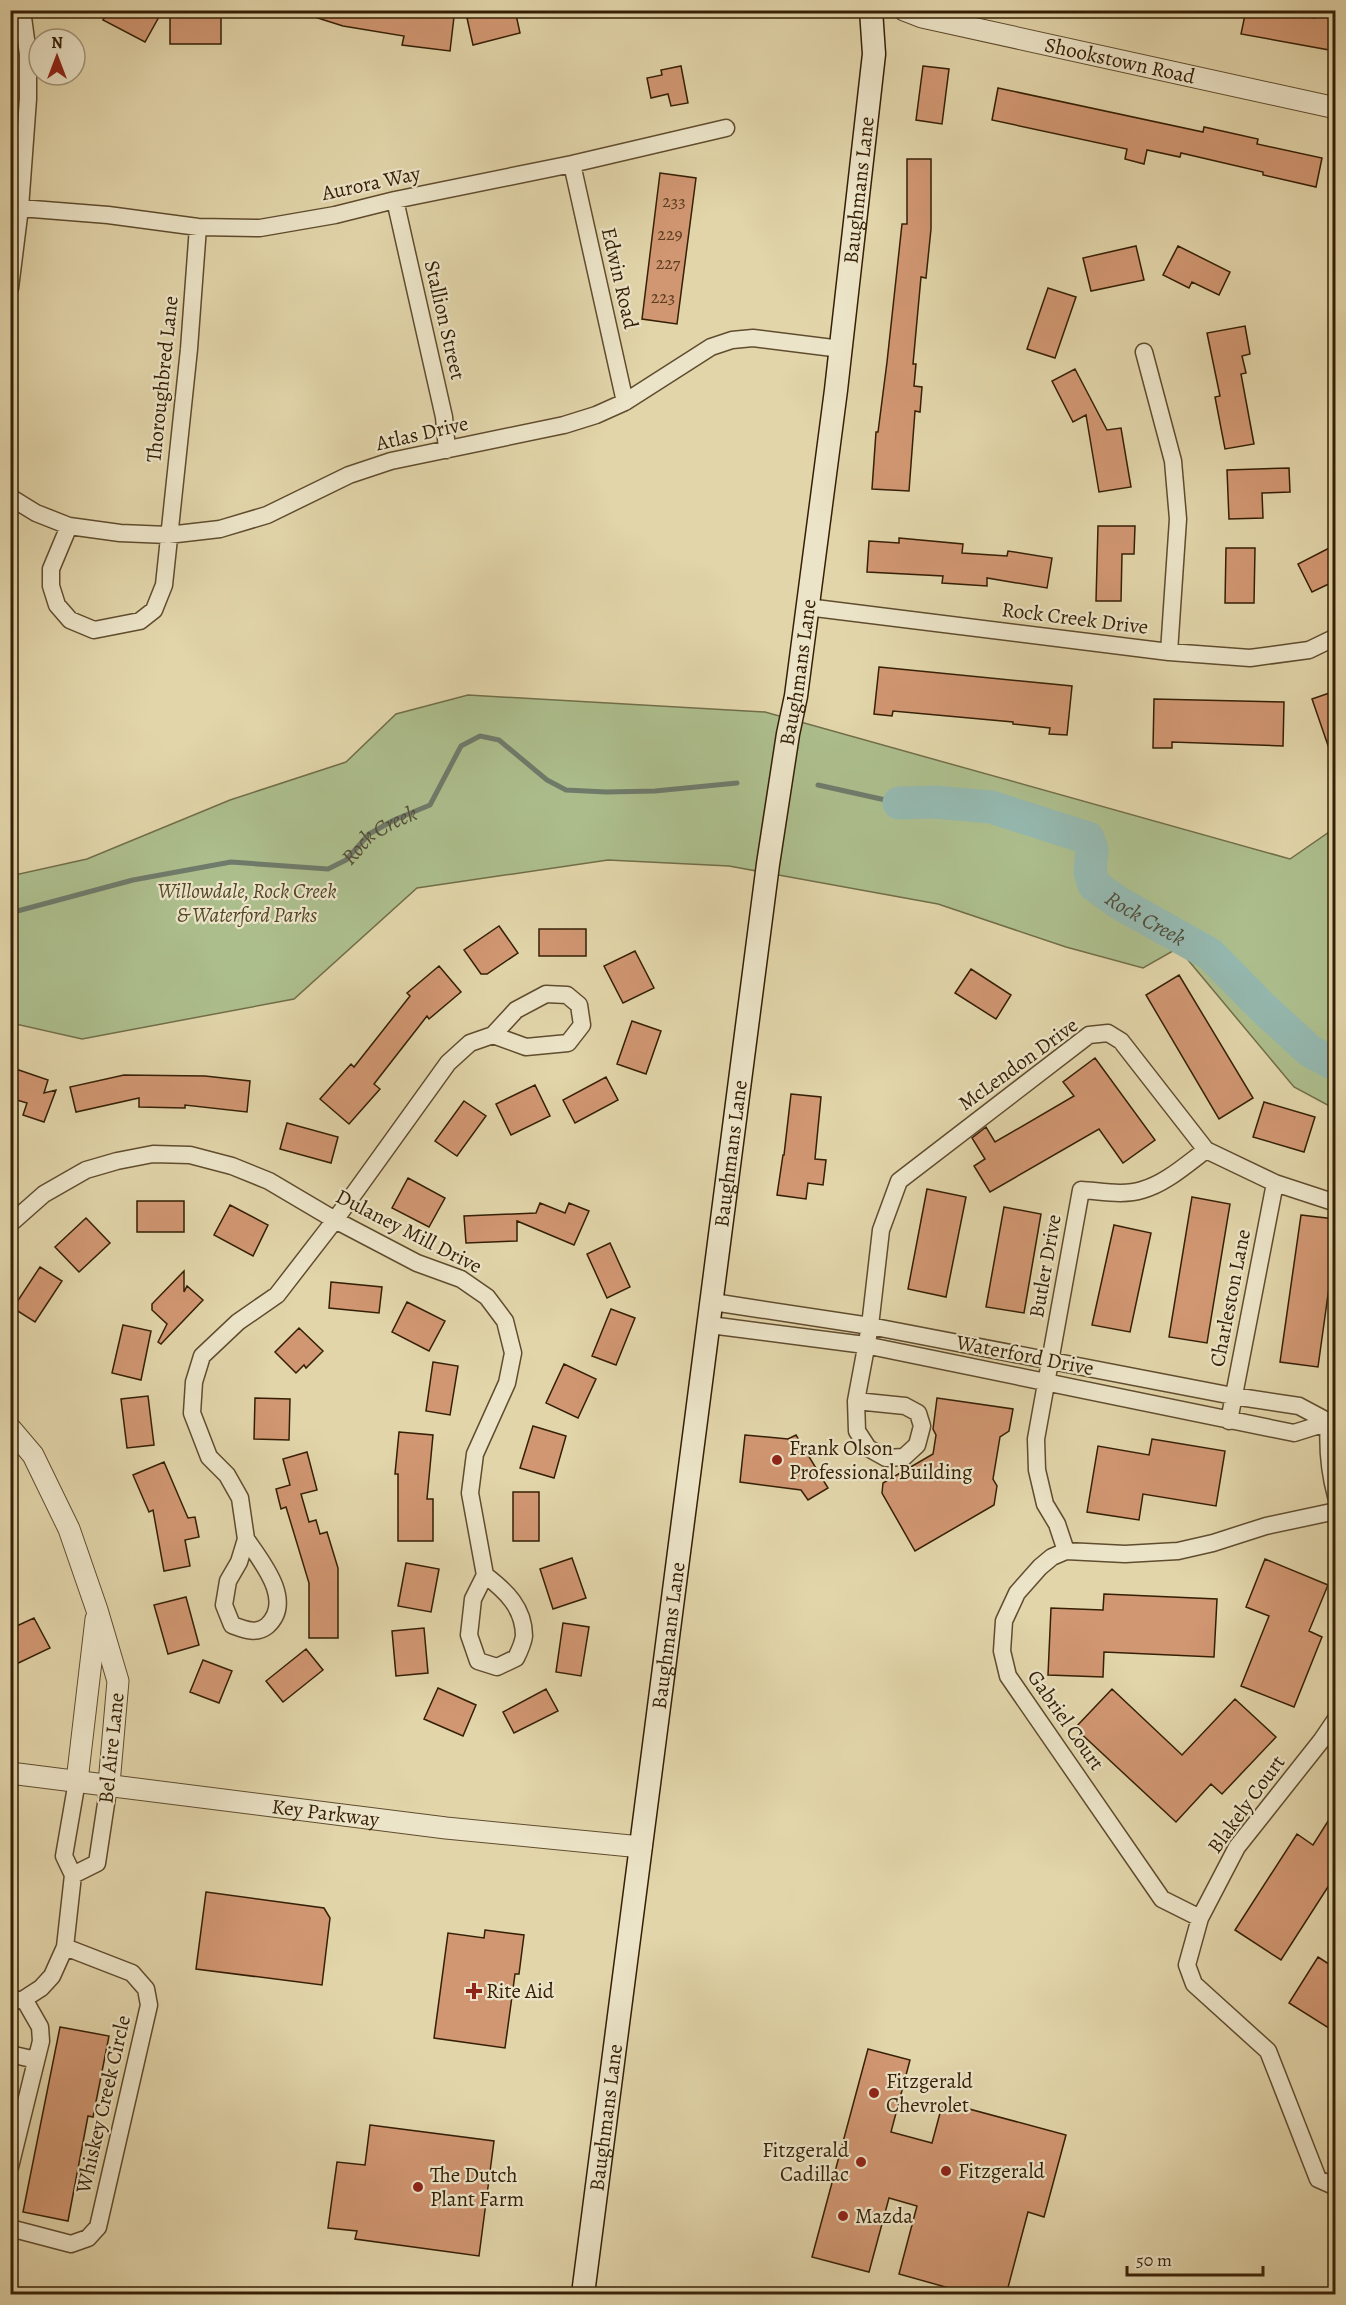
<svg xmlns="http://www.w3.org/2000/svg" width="1346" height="2305" font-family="Alegreya,serif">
<rect width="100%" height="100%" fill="#e2d5aa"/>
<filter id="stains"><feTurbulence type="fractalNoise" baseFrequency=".00333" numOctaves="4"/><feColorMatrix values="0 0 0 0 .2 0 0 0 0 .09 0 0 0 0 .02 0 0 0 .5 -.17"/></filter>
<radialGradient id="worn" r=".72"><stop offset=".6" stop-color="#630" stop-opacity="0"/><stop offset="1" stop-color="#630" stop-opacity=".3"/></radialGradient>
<path fill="#adbe8d" stroke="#716e49" stroke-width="1.5" d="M468,695l297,17 525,147 45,-31v281l-41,-22 -116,-139 -35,20 -77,-21 -128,-43 -209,-38 -121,-6 -191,28 -123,111 -212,40 -71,-16 -1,-147 77,-17 143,-59 116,-38 50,-48z"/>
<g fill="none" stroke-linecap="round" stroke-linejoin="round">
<g stroke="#6f7b6b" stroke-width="5">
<path d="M818,785l81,18"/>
<path id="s1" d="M10,913l123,-33 98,-18 97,7 18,-9 23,-26 25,-14 36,-15 31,-59 19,-10 19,4 48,40 19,10 40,2 49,-1 82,-8"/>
</g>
<path stroke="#95b8af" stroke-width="33" id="s2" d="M899,803l36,-1 56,5 97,31 4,11 -2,23 4,13 25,18 91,51 53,54 47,43 26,14"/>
</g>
<path fill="#d19772" stroke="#351f05" stroke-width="1.5" d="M109,10h43l8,5 -15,27 -42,-22z
M306,10h93l55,7 -4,34 -48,-6 2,-9 -61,-10 -38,-12z
M497,10h18l5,23 -47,12 -6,-27z
M1246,10h30l39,8 1,-6 16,3 -2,10 5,1v25l-94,-17z
M170,17h51v27h-51z
M681,66l7,37 -17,3 -3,-12 -17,4 -4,-20 15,-3 -1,-5z
M923,66l26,3 -7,55 -26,-4z
M998,88l205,44 1,-5 54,12 -1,5 65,14 -6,29 -53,-12v-3l-82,-19 -1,4 -33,-7 -3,14 -19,-5 2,-10 -135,-29z
M907,159h24v70l-5,49 -5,-1 -8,87h3l-2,22 8,1 -2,25 -5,-1 -6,80 -37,-2 4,-57h2l9,-70 15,-138h5z
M660,173l36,5 -19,146 -35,-5z
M1136,246l8,34 -53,11 -8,-33z
M1178,246l52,26 -11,23 -27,-13 -3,6 -26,-13z
M1048,288l28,9 -21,61 -28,-9z
M1245,326l5,28 -8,2 4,17 -5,1 13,70 -29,5 -10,-52 5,-1 -13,-63z
M1075,369l32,61 14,-2 10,59 -32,5 -13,-77 -13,7 -21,-41z
M1289,468l1,24 -28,1 1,25 -34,1 -2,-49z
M1098,526h37l-1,28h-12l-1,47h-25z
M899,538l64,6 -1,9 45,3 1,-5 44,7 -5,30 -60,-10v8l-45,-3 1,-7 -76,-4 2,-31 30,2z
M1335,545v36l-23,11 -14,-28z
M1226,548h29l-1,55h-29z
M879,667l193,19 -5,49 -18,-1 1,-6 -37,-4v-2l-120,-11 -1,5 -18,-2z
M1335,691v68l-2,1 -21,-61z
M1154,699l130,3 -1,44 -111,-4v6h-19z
M499,926l19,27 -31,21h-6l-17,-24z
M539,929h47v27h-47z
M635,951l19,37 -31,15 -19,-37z
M439,966l22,26 -32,27 -2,-3 -53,68 6,5 -31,35 -29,-25 31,-35 3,3 56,-71 -3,-3z
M971,969l40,26 -15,24 -41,-26z
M1179,975l74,123 -34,21 -73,-124z
M632,1021l29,10 -15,43 -29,-10z
M1095,1058l60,82 -32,23 -24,-34 -109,63 -16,-26 11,-7 -13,-21 14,-11 9,15 79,-46 -11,-14z
M10,1067l38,13 -4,13 12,-3 -12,32 -21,-7 4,-12 -17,-5z
M124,1075l81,1 45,5 -3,31 -62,-7v3l-46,-1v-9l-63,14 -6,-25z
M606,1077l12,23 -43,23 -12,-23z
M535,1085l15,31 -39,19 -15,-31z
M791,1094l30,3 -6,62 11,1 -3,25 -15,-2 -2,16 -29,-4 6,-40h1z
M464,1101l22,15 -29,40 -22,-15z
M1264,1102l51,15 -11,35 -51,-15z
M287,1123l51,14 -7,26 -51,-14z
M408,1178l37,20 -16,29 -37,-19z
M927,1189l39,8 -20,100 -38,-8z
M1192,1197l38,7 -23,139 -38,-6z
M137,1201h47v31h-47z
M540,1203l25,10 4,-10 20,8 -15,34 -57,-24v20l-51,2 -2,-27 72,-3z
M230,1205l38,20 -15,31 -39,-21z
M1004,1207l37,7 -17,99 -38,-6z
M1301,1215l34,4v25l-17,123 -38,-5z
M86,1218l24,25 -31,29 -24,-25z
M1114,1225l37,8 -21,99 -38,-7z
M610,1243l20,44 -23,11 -20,-44z
M40,1267l22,14 -27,41 -22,-14z
M184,1271v21l3,-6 16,14 -42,44 -3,-2 9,-18 -15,-14v-6z
M331,1282l51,5 -3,26 -50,-5z
M407,1302l38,19 -16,30 -37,-19z
M611,1309l24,9 -19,47 -24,-9z
M123,1325l28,6 -10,49 -29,-7z
M299,1328l24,23 -17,17 -2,-3 -8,8 -21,-21z
M433,1362l25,4 -8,49 -24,-4z
M564,1364l32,15 -18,39 -32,-15z
M148,1396l6,49 -27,3 -6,-49z
M255,1398l35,1 -1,41 -35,-1z
M937,1398l76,11 -4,22 -9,6 -7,42 4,7 -3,19 -79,46 -33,-58 1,-10 50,-29 3,-19 -3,-6z
M533,1426l33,10 -12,42 -34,-10z
M399,1432l34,3 -6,64h6v42h-35v-67h-3z
M745,1435l43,4 8,-4 32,53 -20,12 -7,-10 -61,-8z
M1152,1439l73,12 -9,55 -73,-12 -4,26 -52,-8 11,-66 51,9z
M307,1452l10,38 -16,4 8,28 7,-2 4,14 7,-2 11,36v70h-29v-55l-23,-76 -5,2 -5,-20 14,-4 -7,-26z
M164,1462l24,56 7,-1 4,20 -14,3 5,26 -26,5 -11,-61 -4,2 -16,-37z
M513,1492h26v49h-26z
M572,1558l14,40 -33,11 -13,-40z
M1265,1559l63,26 -19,46 13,6 -28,70 -53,-21 28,-70 -23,-9z
M406,1563l33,6 -8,43 -33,-6z
M1104,1594l113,5 -3,58 -110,-5 -1,25 -55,-2 3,-67 52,2z
M186,1597l13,48 -31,9 -14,-49z
M34,1618l16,30 -40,19v-38z
M563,1623l26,4 -8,49 -25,-4z
M424,1628l4,45 -32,3 -4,-45z
M306,1649l17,21 -40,32 -17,-21z
M203,1660l29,11 -13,32 -29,-11z
M438,1688l38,17 -13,31 -39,-17z
M546,1689l12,22 -44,22 -11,-21z
M1112,1689l70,66 53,-56 41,38 -54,57 -11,-10 -35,38 -101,-94z
M1335,1810v66l-54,84 -46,-30 62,-96 16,11z
M206,1892l118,16 6,10 -8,67 -126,-16z
M485,1930l39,5 -5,39h-4l-10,74 -71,-10 14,-105 36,5z
M1318,1957l17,11v64l-46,-29z
M60,2027l49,9 -16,81 -5,-1 -20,105 -45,-9z
M868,2049l42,11 -19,72 41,11 11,-41 123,33 -22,82 -16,-5 -22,83h-32l-75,-21 18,-68 -28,-8 -20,74 -57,-15z
M370,2125l124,16 -15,115 -124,-17 2,-8 -29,-3 9,-66 28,3z"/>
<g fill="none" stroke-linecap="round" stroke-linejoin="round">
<g stroke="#604c2e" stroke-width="19">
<path id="minor" d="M572,164l53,238
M395,200l49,217 3,33
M20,208l88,7 90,12 62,1 75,-13 60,-15 177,-36 154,-36
M10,288l10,-80 8,-109v-45l-6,-44
M1144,352l29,109 5,58 -9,133
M10,497l26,16 33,13 51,7 48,2 52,-6 47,-14 82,-40 42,-14 173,-36 32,-10 29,-13 86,-55 21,-7 21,-2 88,11
M69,526l-18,43v17l6,19 13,15 24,10 46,-9 14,-11 10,-25 25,-236 9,-122
M807,607l362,45 81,6 59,-8 27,-13
M10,1224l34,-30 42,-24 31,-9 36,-7 37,1 42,11 37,15 66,39 82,43 44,16 26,18 18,24 8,32 -6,30 -32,71 -5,39 15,82c21,16 39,33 39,61 -1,7 -5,16 -8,22l-19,9 -19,-6 -9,-26 4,-36 12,-24
M713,1302l157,24 363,70 66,10 30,16
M710,1325l155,20 429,88 35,-11h7
M856,1401l49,5 13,7 4,13 -5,19 -13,12 -18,1 -18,-10 -11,-17 -1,-30 14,-75 11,-96 18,-49 190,-146 19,-2 13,8 85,109 69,33 61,20
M1229,1421l46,-238
M1329,1422c-2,27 0,48 7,74
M246,1539c15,22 49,62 21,87 -11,9 -24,3 -35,-1l-8,-20 4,-24 11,-19 7,-23 -6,-41 -13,-23 -18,-18 -17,-44 2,-31 8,-26 36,-34 39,-27 58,-75 113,-157 22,-20 23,-8 33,12 42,-4 14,-18 -3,-20 -12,-10 -21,-1 -30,16 -23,25
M1066,1551l-9,-27 -12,-20 -8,-34 -1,-31 45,-249c19,1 43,6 61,0 23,-6 45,-26 64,-40
M1336,1719l-15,22 -84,106 -37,71 -13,47 7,19 74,67 50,128 18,8
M73,1875l24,-12 12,-79
M1200,1918l-38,-19 -154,-223 -6,-25 2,-30 13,-28 23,-26 12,-10 14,-6 59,3 53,-3 35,-8 53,-17 70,-15
M10,2002l14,-3 17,-11 11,-12 13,-29 8,-72 -9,-19 13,-75
M10,2054l26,6
M10,2167l31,-126 -1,-14 -16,-28
M10,2228l61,16 17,-6 10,-11 51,-222 -3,-16 -14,-16 -67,-26"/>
</g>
<g stroke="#604c2e" stroke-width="23">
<g id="tertiary">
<path id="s3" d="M904,10l18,7 414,91"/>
<path d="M10,1428l23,27 36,74 28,81 21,71 -9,103"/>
<path id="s4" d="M10,1773l436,55 195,19"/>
<path d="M77,1781l19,-162"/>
</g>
</g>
<g stroke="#351f05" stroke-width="25">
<g id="secondary">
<path id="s5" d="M583,2294l185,-1430 20,-130 8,-38 40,-306 38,-336 -3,-44"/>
</g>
</g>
<use href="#minor" stroke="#ece4c8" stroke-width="16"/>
<use href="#tertiary" stroke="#ece4c8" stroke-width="21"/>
<use href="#secondary" stroke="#ece4c8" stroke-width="22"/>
</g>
<g fill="#8f2418" stroke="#ece4c8" stroke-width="2">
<circle cx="777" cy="1460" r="6"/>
<path d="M471 1982h6v6h6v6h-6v6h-6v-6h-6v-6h6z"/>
<circle cx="874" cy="2093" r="6"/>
<circle cx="861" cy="2162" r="6"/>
<circle cx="946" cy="2171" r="6"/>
<circle cx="418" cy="2187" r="6"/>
<circle cx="843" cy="2216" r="6"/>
</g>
<g text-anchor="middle" stroke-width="4.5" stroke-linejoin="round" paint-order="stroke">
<g font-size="18" fill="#5c3d20">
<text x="674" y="207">233</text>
<text x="670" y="240">229</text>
<text x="668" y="269">227</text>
<text x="663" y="303">223</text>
</g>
<g font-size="21" fill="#351f05" stroke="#ece4c8">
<text dy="7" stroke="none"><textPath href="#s3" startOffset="222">Shookstown Road</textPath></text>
<text transform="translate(371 183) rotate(-12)" y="7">Aurora Way</text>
<text dy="7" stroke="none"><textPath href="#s5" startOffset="2122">Baughmans Lane</textPath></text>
<text transform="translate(620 278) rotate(77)" y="7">Edwin Road</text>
<text transform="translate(445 320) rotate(77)" y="7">Stallion Street</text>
<text transform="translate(162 379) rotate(-84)" y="7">Thoroughbred Lane</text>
<text transform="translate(422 433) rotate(-13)" y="7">Atlas Drive</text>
<text transform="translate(1075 618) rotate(7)" y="7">Rock Creek Drive</text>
<text dy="7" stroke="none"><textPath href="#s5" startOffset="1636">Baughmans Lane</textPath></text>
<text transform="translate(1018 1064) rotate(-36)" y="7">McLendon Drive</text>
<text dy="7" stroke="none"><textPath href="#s5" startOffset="1150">Baughmans Lane</textPath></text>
<text transform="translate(409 1231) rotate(27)" y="7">Dulaney Mill Drive</text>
<text transform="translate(1045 1266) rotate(-80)" y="7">Butler Drive</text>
<text transform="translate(1230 1298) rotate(-79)" y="7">Charleston Lane</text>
<text transform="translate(1025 1355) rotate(11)" y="7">Waterford Drive</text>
<text dy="7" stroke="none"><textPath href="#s5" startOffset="664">Baughmans Lane</textPath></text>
<text transform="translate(1066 1720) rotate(55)" y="7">Gabriel Court</text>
<text transform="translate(111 1748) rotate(-84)" y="7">Bel Aire Lane</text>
<text transform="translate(1246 1804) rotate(-54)" y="7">Blakely Court</text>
<text dy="7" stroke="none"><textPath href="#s4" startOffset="318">Key Parkway</textPath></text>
<text transform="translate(103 2104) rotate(-77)" y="7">Whiskey Creek Circle</text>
<text dy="7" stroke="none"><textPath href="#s5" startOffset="178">Baughmans Lane</textPath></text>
</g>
<g font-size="21" font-style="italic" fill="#534727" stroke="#ece4c8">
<text x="247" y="898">Willowdale, Rock Creek<tspan x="247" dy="24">&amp; Waterford Parks</tspan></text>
</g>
<g font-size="21" fill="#351f05" stroke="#ece4c8" text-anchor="start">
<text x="789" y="1455">Frank Olson<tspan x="789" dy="24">Professional Building</tspan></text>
<text x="486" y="1998">Rite Aid</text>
<text x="886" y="2088">Fitzgerald<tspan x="886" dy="24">Chevrolet</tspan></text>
<text x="849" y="2157" text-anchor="end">Fitzgerald<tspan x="849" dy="24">Cadillac</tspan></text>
<text x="958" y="2178">Fitzgerald</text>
<text x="430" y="2182">The Dutch<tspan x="430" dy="24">Plant Farm</tspan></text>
<text x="855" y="2223">Mazda</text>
</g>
<g font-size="22" font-style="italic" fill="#524d38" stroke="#ece4c8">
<text dy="8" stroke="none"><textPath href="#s1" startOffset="387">Rock Creek</textPath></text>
<text dy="8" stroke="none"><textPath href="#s2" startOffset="304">Rock Creek</textPath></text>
</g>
</g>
<rect width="1346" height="2305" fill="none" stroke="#e2d5aa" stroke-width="36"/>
<rect x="12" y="12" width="1322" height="2281" fill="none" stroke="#351f05" stroke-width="3"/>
<rect x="18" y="18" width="1310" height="2269" fill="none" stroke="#351f05" stroke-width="1.5"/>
<g transform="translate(57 57)"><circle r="28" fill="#ece4c8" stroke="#a3957a" stroke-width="1.5"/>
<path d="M0-4.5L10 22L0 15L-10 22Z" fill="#8f2418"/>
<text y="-9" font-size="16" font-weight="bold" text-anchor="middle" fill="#351f05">N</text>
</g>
<path d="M1127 2266v9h136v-9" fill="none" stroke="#351f05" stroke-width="3"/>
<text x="1136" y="2266" font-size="18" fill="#351f05" stroke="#ece4c8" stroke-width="4.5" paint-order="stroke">50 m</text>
<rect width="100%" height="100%" filter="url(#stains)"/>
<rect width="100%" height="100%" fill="url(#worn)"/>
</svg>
